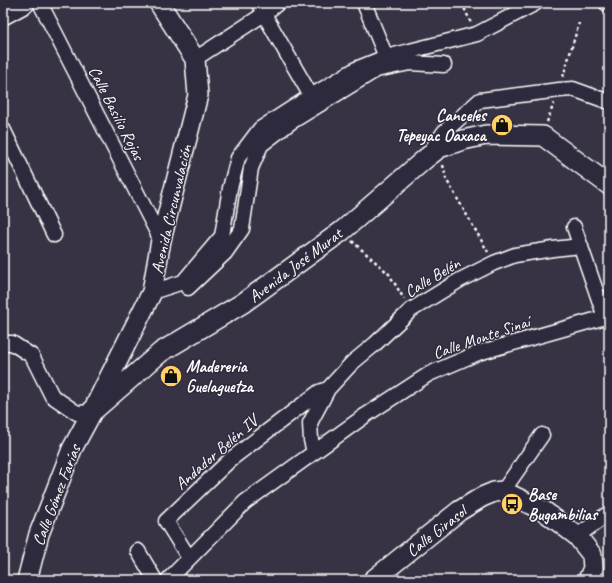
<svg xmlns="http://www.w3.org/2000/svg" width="612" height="583" font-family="Caveat,sans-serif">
<rect width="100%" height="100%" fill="#373345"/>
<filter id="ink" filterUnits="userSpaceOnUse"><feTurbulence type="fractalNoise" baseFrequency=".025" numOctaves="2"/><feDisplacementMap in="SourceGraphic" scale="8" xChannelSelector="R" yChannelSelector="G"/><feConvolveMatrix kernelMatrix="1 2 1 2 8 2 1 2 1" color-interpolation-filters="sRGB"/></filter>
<g filter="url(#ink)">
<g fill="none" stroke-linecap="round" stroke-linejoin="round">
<g stroke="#fff" stroke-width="17">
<path id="street" d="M40,3l121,237
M259,3l5,11 47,82
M364,3l22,54
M606,3l3,2
M195,59l69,-45 14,-11
M3,129l51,106
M430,152l14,-20 36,-32 79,-10 14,-1 36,13
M574,227l31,90 4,2
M188,288l37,-35 17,-24 9,-61 10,-23 30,-23 85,-52 34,-7 34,2
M152,292l31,-10 39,-46 8,-48 8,-30 22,-29 51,-33 45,-27 30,-12 91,-23 59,-31
M3,343h9l20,13 20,40 25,17 15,-1
M314,452l-3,-12 -1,-17 18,-34 24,-26 23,-19 36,-34 49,-30 34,-17 21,-8 38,-6 28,-3
M503,491l39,-56
M577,536l32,-23
M138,551l17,29
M189,558l-23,-37 65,-62 88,-67 9,-3
M168,580l77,-78 121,-87 63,-41 49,-21 131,-37"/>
</g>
<g stroke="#fff" stroke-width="22">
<path id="secondary" d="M3,15l22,-12
M92,412l69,-60 82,-49 99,-72 83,-72 14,-11 24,-8 23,-5 57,1 66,49
M27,580l12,-46 33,-85 20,-37 60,-120 9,-52 37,-145 -3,-36 -36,-56
M373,580l86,-69 23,-14 12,-5 9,-1 41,20 33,25 15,19 1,13 -5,12"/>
</g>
<path stroke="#fff" stroke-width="2.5" stroke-dasharray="3 3" stroke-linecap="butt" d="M462,3l9,20
M563,77l16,-54
M547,122l7,-19
M443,165l3,14 42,73
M352,241l37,33 15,25"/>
<use href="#street" stroke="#2f2a3d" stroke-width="14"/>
<use href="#secondary" stroke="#2f2a3d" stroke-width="19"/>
</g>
</g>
<defs>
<g id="shop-disc" transform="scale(1.15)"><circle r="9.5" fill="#ffd166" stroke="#2f2a3d"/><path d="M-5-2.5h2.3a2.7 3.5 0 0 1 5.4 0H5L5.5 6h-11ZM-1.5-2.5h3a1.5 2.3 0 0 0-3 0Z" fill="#111"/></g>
<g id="bus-disc" transform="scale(1.15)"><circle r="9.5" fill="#ffd166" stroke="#2f2a3d"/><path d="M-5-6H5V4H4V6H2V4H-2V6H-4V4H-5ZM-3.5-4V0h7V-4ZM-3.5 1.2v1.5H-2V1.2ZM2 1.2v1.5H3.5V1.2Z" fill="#111"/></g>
</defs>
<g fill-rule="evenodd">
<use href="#shop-disc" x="502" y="125"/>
<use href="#shop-disc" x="171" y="376"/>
<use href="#bus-disc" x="512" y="504"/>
</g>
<g text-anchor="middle" stroke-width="3" stroke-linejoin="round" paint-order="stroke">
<g font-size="17" fill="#fff" stroke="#2f2a3d">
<text transform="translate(117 113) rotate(63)" y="6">Calle Basilio Rojas</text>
<text transform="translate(171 209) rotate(-77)" y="6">Avenida Circunvalación</text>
<text transform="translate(295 265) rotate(-37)" y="6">Avenida José Murat</text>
<text transform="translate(432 277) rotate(-31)" y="6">Calle Belén</text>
<text transform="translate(481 337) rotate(-19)" y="6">Calle Monte Sinaí</text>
<text transform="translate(216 452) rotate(-41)" y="6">Andador Belén IV</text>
<text transform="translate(56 495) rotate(-69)" y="6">Calle Gómez Farías</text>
<text transform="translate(436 531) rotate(-38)" y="6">Calle Girasol</text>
</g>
<g font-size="17" font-weight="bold" fill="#fff" stroke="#2f2a3d" text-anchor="start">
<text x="486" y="121" text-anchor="end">Canceles<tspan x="486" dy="20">Tepeyac Oaxaca</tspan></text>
<text x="186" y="372">Madereria<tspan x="186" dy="20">Guelaguetza</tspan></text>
<text x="528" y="500">Base<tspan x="528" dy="20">Bugambilias</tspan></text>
</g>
</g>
<rect width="612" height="583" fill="none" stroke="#2f2a3d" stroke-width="16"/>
<rect x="8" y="8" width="596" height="567" fill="none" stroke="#fff" stroke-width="1.5" filter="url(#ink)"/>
</svg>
